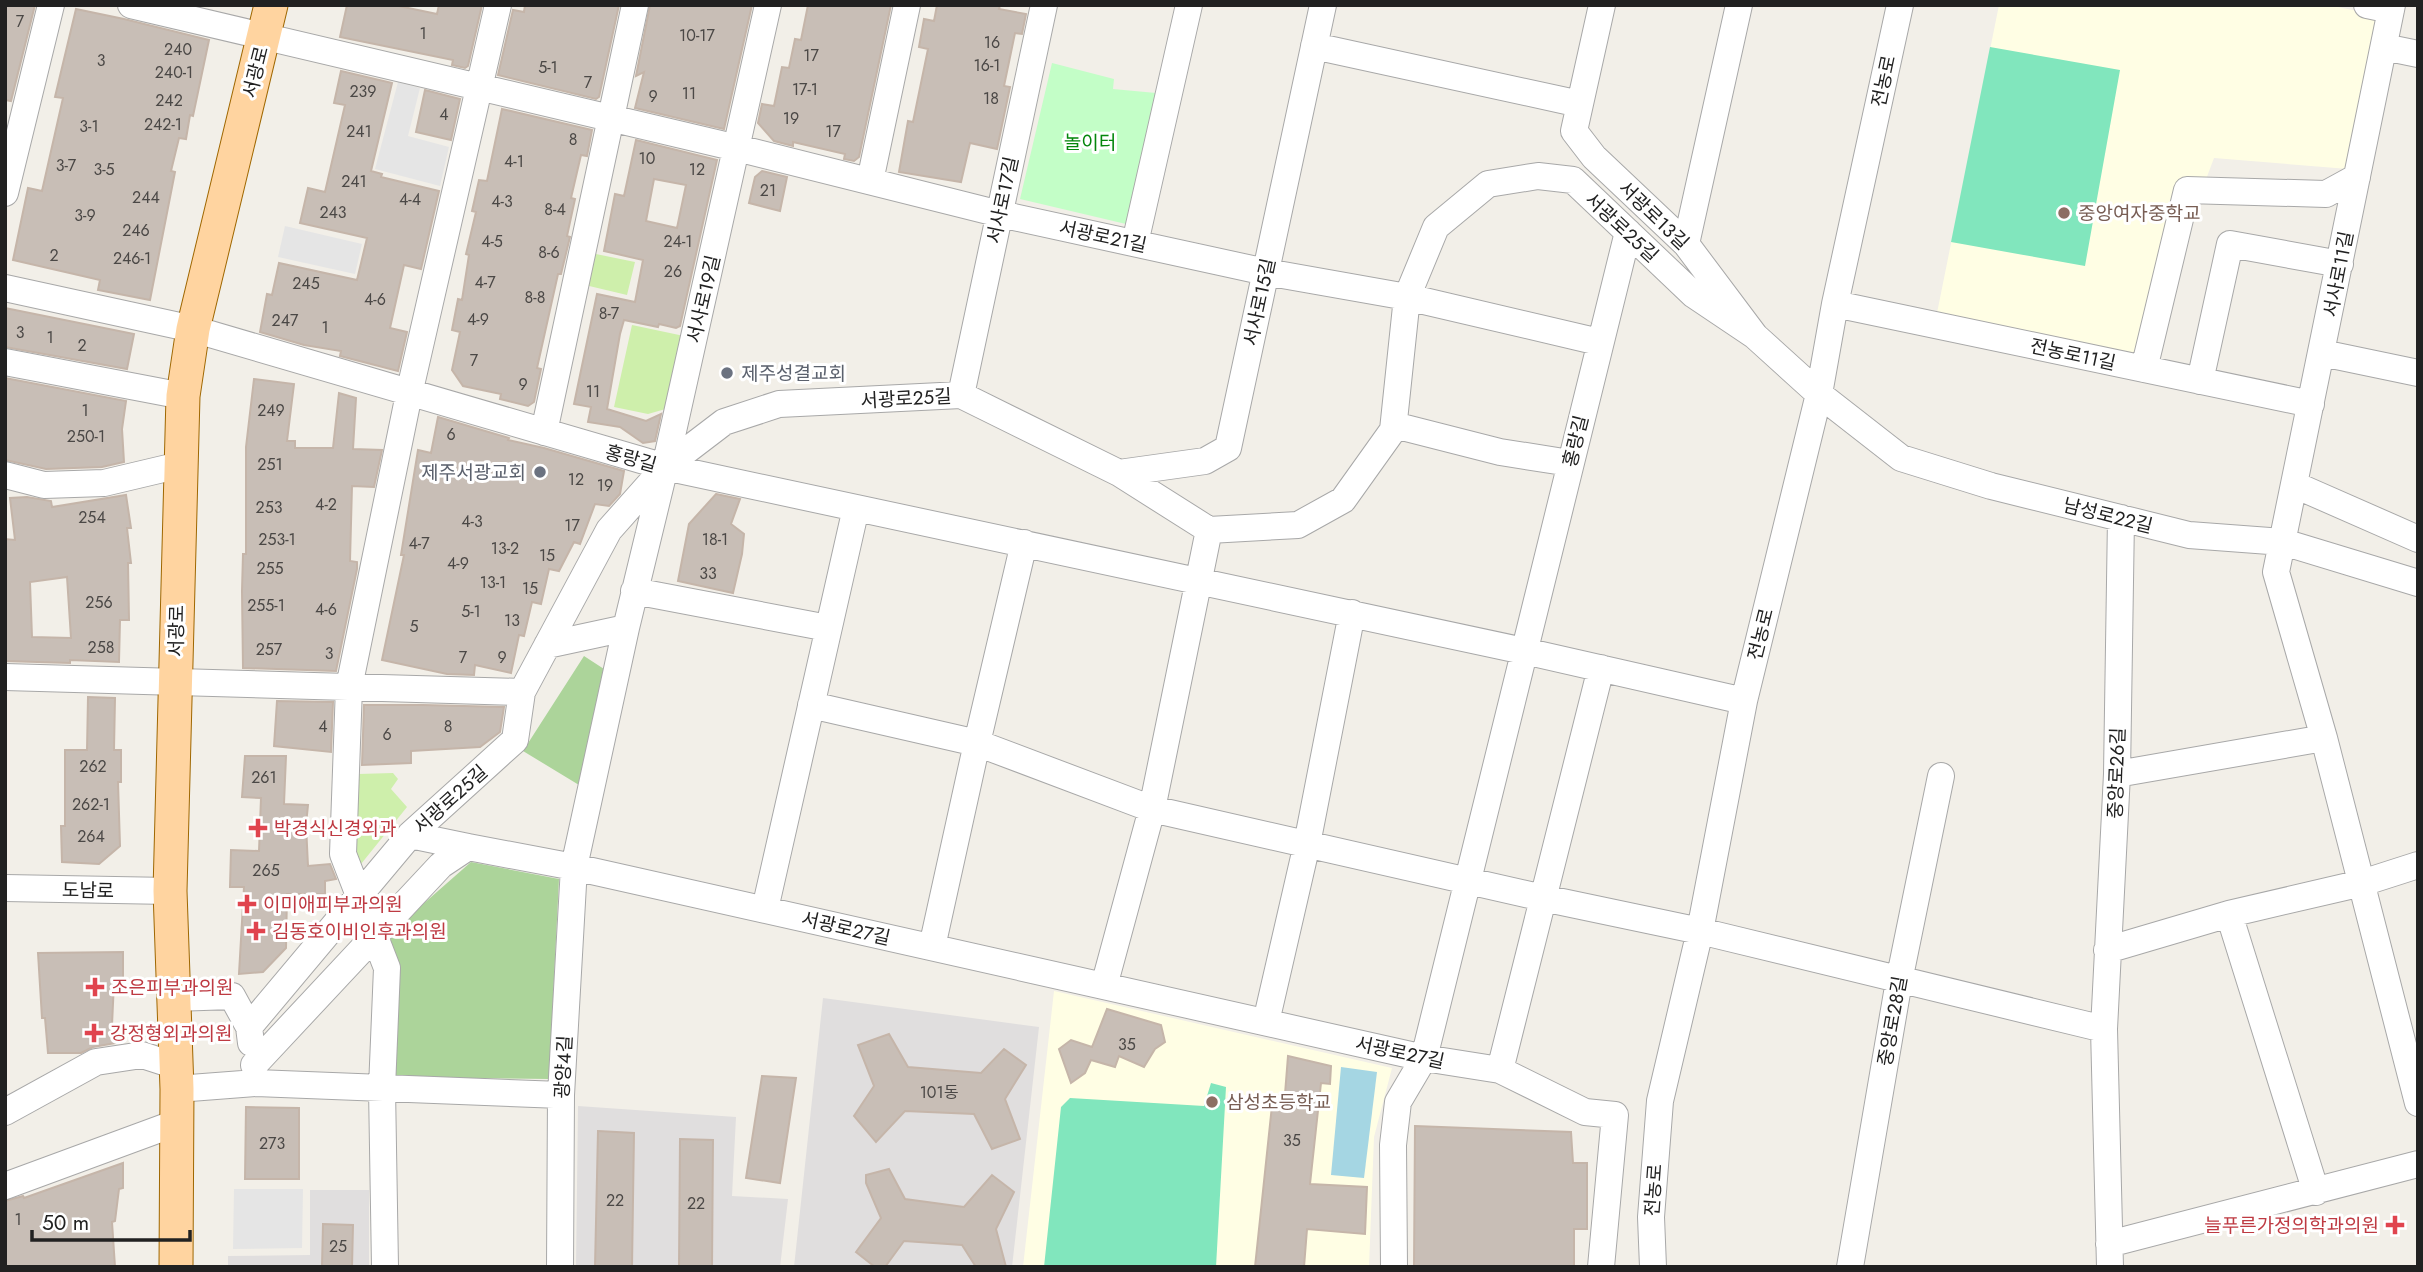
<svg xmlns="http://www.w3.org/2000/svg" width="2423" height="1272" font-family="Jost,'Noto Sans KR',sans-serif">
<rect width="100%" height="100%" fill="#f2efe8"/>
<path fill="#e0dede" d="M823,998l216,29 -27,240h-218z
M578,1106l158,11 -4,79 56,3 -8,68h-204z
M310,1190h59v77h-141v-11l82,-1z"/>
<path fill="#fffee4" d="M1999,5h329l54,11 -34,153 -134,-11 -9,24 -28,3 -41,182 -200,-49z
M1054,991l338,77 -18,69 -5,130h-346z"/>
<path fill="#ceefab" d="M591,253l44,9 -8,33 -42,-10z
M632,325l52,11 -15,72 -21,6 -34,-7z
M393,773l5,6 -7,10 16,18 -46,57 -9,-12 6,-78z"/>
<path fill="#acd49a" d="M584,656l20,13 -25,116 -56,-34z
M471,862l88,17 -10,200 -156,-2 4,-107 -8,-36z"/>
<path fill="#c3fec7" d="M1052,63l62,16 -1,10 43,4 -30,131 -106,-25z"/>
<path fill="#81e6bd" d="M1990,47l130,23 -35,196 -134,-24z
M1211,1083l15,4 -10,180h-172l17,-160 9,-9 134,8z"/>
<path fill="#e5e5e5" d="M398,82l22,6 -12,48 41,11 -9,39 -65,-17z
M285,226l77,18 -7,30 -77,-17z
M234,1189h69l-1,59 -69,1z"/>
<path fill="#a5d6e3" d="M1341,1067l36,5 -13,106 -33,-3z"/>
<path fill="#c8beb6" stroke="#c5b5a9" stroke-width="2" fill-rule="evenodd" d="M5,5h30l-24,96 -6,-1z
M347,5h47l43,9 2,-9h43l-14,61 -3,2 -13,-3 1,-5 -113,-23z
M525,5h94l-20,92 -3,2 -98,-24 15,-65 11,2z
M650,5h102l-28,124 -89,-21 9,-36 -8,4z
M808,5h83l-32,152 -5,4 -10,-2 1,-5 -52,-12v4l-19,-5 -16,-18 4,-19 12,2 8,-39 7,1 6,-29 6,1z
M937,5h63l-1,4 27,5 -4,20 -7,-1 -11,53 6,1 -13,62 -27,-6 -9,39 -62,-10 9,-51 5,1 15,-73 -9,-2 5,-28 10,2z
M76,9l48,10 85,21 -16,76 -3,-1 -4,24 -7,-1 -8,33 4,1 -25,128 -52,-10 2,-10 -87,-20 15,-72 14,3 21,-93 -8,-1z
M341,71l51,12 -21,88 11,3 -1,3 58,14 -18,78 -17,-4 -14,63 17,4 -9,39 -58,-15 1,-5 -37,-6 -44,-13 7,-38 5,1 7,-32 78,17 10,-42 -67,-15 8,-35 17,4 20,-87 -11,-2z
M425,90l35,9 -9,41 -35,-8z
M502,109l90,21 -5,26 -6,-1 -10,43 4,1 -8,37 3,1 -9,37h-3l-21,94 4,1 -7,33 -6,4 -28,-7 1,-5 -38,-8 -11,-16 8,-38 -8,-2 6,-31 4,1 7,-45 -3,-1 10,-42 -4,-1 7,-31 8,1z
M636,140l81,20 -37,166 -4,2 -17,-4 -1,3 -34,-7 -4,14 -13,75 39,12 15,-7 -6,27 -12,2 -23,-16 -32,-5 3,-15 -17,-3 23,-110 38,8 8,-42 -39,-9 11,-57 9,2zM654,179l32,6 -9,43 -31,-7z
M762,171l25,6 -7,34 -31,-8 6,-26z
M5,308l129,26 -7,35 -122,-22z
M5,378l121,23 -4,28 2,33 -22,5 -56,2 -41,-9z
M254,379l40,5 -7,57h8v7h38l6,-55 17,5 -3,51 29,1 -8,37 -22,-1 -2,75 7,1v7l-21,102 -93,-3 -1,-77 1,-37h3v-107z
M438,417l71,21 -1,2 36,8 80,23 -4,23 -11,12 -14,-2 -15,40 -6,-2 -15,29 -10,-2 -8,35 -9,-2 -8,34 -5,-1 -8,38 -36,-8 -1,10 -27,-1 -65,-14 22,-105h-3l17,-105 13,3z
M716,494l24,5 -9,25 13,10 -2,20 -9,39 -55,-12 11,-57z
M126,495l5,33h-4l4,35h-3l1,57h-9l-1,42 -49,-2v3l-65,-2v-122l10,1 -5,-42 17,-1 24,4 1,6zM67,577l4,61 -39,-1 -2,-55z
M88,697l27,1 -1,52h7v32h-3l2,64 -21,18 -37,-2 -1,-36h4v-76h22z
M277,701l56,1 -2,50 -57,-6z
M364,705h59l81,2 -4,25 -20,15 -69,4v12l-49,2z
M245,756h41l-2,48 24,1 -2,20 2,41 22,-2 6,15 -11,2v13h-38l-1,54 -23,24 -24,2 5,-87h-14l1,-37 28,1 2,-53 -19,-1z
M123,952v30h-9l-2,43h4v18l-23,4 -12,6h-33l-3,-35h-3l-4,-65z
M1107,1009l54,16 4,17 -10,7 -11,18 -25,-11 -4,11 -24,-7 -6,13 -14,10 -12,-34 12,-9 21,7z
M889,1034l19,33 73,6 23,-24 22,16 -21,34 15,40 -28,10 -18,-35 -69,-3 -29,31 -22,-26 20,-30 -16,-41z
M1288,1056l43,10 -1,18 -9,-1 -11,101 57,3 -2,47 -58,-5 -3,38h-49l18,-171 12,-2z
M762,1076l34,2 -16,105 -34,-5z
M246,1107l53,1v71h-54z
M1415,1126l156,6 2,31h14v66h-13v38h-160z
M598,1131l36,2 -2,134h-37z
M680,1139l33,1 -1,127h-33z
M123,1163v25l-4,1 -4,32 -3,1 3,45h-110v-66l18,-5 1,2z
M889,1169l16,30 59,8 28,-32 22,17 -18,37 10,38h-30l-14,-22 -58,-4 -19,26h-10l-19,-15 25,-34 -15,-35v-8z
M323,1224l30,1 -1,42h-30z"/>
<g fill="none" stroke-linecap="round" stroke-linejoin="round">
<g stroke="#a8a8a8" stroke-width="28">
<path id="minor" d="M131,5l606,143 263,66 266,58 141,25 192,45
M1602,5l-28,126 20,26 92,87 69,92 64,58 82,64 90,28 198,49 94,7 135,41
M2367,5l24,5
M2392,5l-116,567 48,166 94,365
M1314,46l266,58
M2384,47l34,7
M870,181l37,-176
M5,193l46,-188
M1135,243l54,-238
M1686,244l53,-239
M5,288l188,41 472,138 859,184 220,50
M1835,304l476,100
M2322,353l96,20
M5,362l178,34
M2144,369l43,-179 139,4 31,-17
M2200,381l30,-137 110,20
M961,395l83,-390
M1394,425l106,27 70,11
M544,432l91,-427
M1119,473l86,-12 23,-13 95,-443
M5,475l39,10 60,-2 76,-18
M2295,485l123,54
M634,591l194,37
M547,645l79,-17
M5,677l517,15
M811,705l166,38 175,66 391,89 157,33 404,98
M2117,774l207,-36
M410,835l58,12
M5,888l165,3
M765,909l91,-401
M2229,914l87,278
M932,947l45,-204 47,-200
M2107,950l122,-36 133,-31 56,-18
M1104,986l48,-177 57,-279
M174,998l58,-2 17,31 2,16
M1266,1022l41,-178 45,-231
M249,1027l161,-192 105,-95 7,-48 87,-162 56,-63 59,-45 55,-18 182,-9 158,78 90,57 89,-5 45,-25 50,-70 14,-133 29,-70 52,-43 50,-8 35,4 121,115 61,41
M254,1065l187,-200 27,-18 106,20 850,191 76,12 85,42 30,3 -14,152
M1500,1070l101,-402
M177,1089l79,-6 305,12
M5,1112l91,-50 46,-7 34,11
M5,1186l171,-63
M2109,1244l309,-80
M385,1267l-3,-179 5,-120 -44,-114 6,-167 60,-293 89,-389
M560,1267l1,-172 13,-228 52,-239 39,-161 103,-462
M1394,1267l-1,-122 5,-43 26,-44 204,-826
M1653,1267l-2,-50 9,-116 40,-170 44,-230 75,-307 16,-90 65,-299
M1850,1267l49,-286 42,-205
M2110,1267l-6,-238 13,-255 4,-256"/>
</g>
<g stroke="#9f6700" stroke-width="35">
<path id="major" d="M176,1267l1,-178 -7,-198 13,-495 10,-67 78,-324"/>
</g>
<use href="#minor" stroke="#fff" stroke-width="26"/>
<use href="#major" stroke="#ffd4a0" stroke-width="33"/>
</g>
<g fill="#8d6e63" stroke="#fff" stroke-width="2.5">
<circle cx="2064" cy="213" r="7"/>
<circle cx="1212" cy="1102" r="7"/>
</g>
<g fill="#6b7280" stroke="#fff" stroke-width="2.5">
<circle cx="727" cy="373" r="7"/>
<circle cx="540" cy="472" r="7"/>
</g>
<g fill="#e0444e" stroke="#fff" stroke-width="2.5">
<path d="M254.5 817.5h7v7h7v7h-7v7h-7v-7h-7v-7h7z"/>
<path d="M243.5 893.5h7v7h7v7h-7v7h-7v-7h-7v-7h7z"/>
<path d="M252.5 920.5h7v7h7v7h-7v7h-7v-7h-7v-7h7z"/>
<path d="M91.5 976.5h7v7h7v7h-7v7h-7v-7h-7v-7h7z"/>
<path d="M90.5 1022.5h7v7h7v7h-7v7h-7v-7h-7v-7h7z"/>
<path d="M2391.5 1214.5h7v7h7v7h-7v7h-7v-7h-7v-7h7z"/>
</g>
<g text-anchor="middle" stroke-width="6" stroke-linejoin="round" paint-order="stroke">
<g font-size="16" fill="#4b4846">
<text x="20" y="27">7</text>
<text x="423" y="39">1</text>
<text x="697" y="41">10-17</text>
<text x="992" y="48">16</text>
<text x="178" y="55">240</text>
<text x="811" y="61">17</text>
<text x="101" y="66">3</text>
<text x="987" y="71">16-1</text>
<text x="548" y="73">5-1</text>
<text x="174" y="78">240-1</text>
<text x="588" y="88">7</text>
<text x="805" y="95">17-1</text>
<text x="363" y="97">239</text>
<text x="689" y="99">11</text>
<text x="653" y="102">9</text>
<text x="991" y="104">18</text>
<text x="169" y="106">242</text>
<text x="444" y="120">4</text>
<text x="791" y="124">19</text>
<text x="163" y="130">242-1</text>
<text x="89" y="132">3-1</text>
<text x="359" y="137">241</text>
<text x="833" y="137">17</text>
<text x="573" y="145">8</text>
<text x="647" y="164">10</text>
<text x="514" y="167">4-1</text>
<text x="66" y="171">3-7</text>
<text x="104" y="175">3-5</text>
<text x="697" y="175">12</text>
<text x="354" y="187">241</text>
<text x="768" y="196">21</text>
<text x="146" y="203">244</text>
<text x="410" y="205">4-4</text>
<text x="502" y="207">4-3</text>
<text x="555" y="215">8-4</text>
<text x="333" y="218">243</text>
<text x="85" y="221">3-9</text>
<text x="136" y="236">246</text>
<text x="492" y="247">4-5</text>
<text x="678" y="247">24-1</text>
<text x="549" y="258">8-6</text>
<text x="54" y="261">2</text>
<text x="132" y="264">246-1</text>
<text x="673" y="277">26</text>
<text x="485" y="288">4-7</text>
<text x="306" y="289">245</text>
<text x="535" y="303">8-8</text>
<text x="375" y="305">4-6</text>
<text x="609" y="319">8-7</text>
<text x="478" y="325">4-9</text>
<text x="285" y="326">247</text>
<text x="325" y="333">1</text>
<text x="20" y="338">3</text>
<text x="50" y="343">1</text>
<text x="82" y="351">2</text>
<text x="474" y="366">7</text>
<text x="523" y="390">9</text>
<text x="593" y="397">11</text>
<text x="85" y="416">1</text>
<text x="271" y="416">249</text>
<text x="451" y="440">6</text>
<text x="86" y="442">250-1</text>
<text x="270" y="470">251</text>
<text x="576" y="485">12</text>
<text x="605" y="491">19</text>
<text x="326" y="510">4-2</text>
<text x="269" y="513">253</text>
<text x="92" y="523">254</text>
<text x="472" y="527">4-3</text>
<text x="572" y="531">17</text>
<text x="277" y="545">253-1</text>
<text x="715" y="545">18-1</text>
<text x="419" y="549">4-7</text>
<text x="505" y="554">13-2</text>
<text x="547" y="561">15</text>
<text x="458" y="569">4-9</text>
<text x="270" y="574">255</text>
<text x="708" y="579">33</text>
<text x="493" y="588">13-1</text>
<text x="530" y="594">15</text>
<text x="99" y="608">256</text>
<text x="266" y="611">255-1</text>
<text x="326" y="615">4-6</text>
<text x="471" y="617">5-1</text>
<text x="512" y="626">13</text>
<text x="414" y="632">5</text>
<text x="101" y="653">258</text>
<text x="269" y="655">257</text>
<text x="329" y="659">3</text>
<text x="463" y="663">7</text>
<text x="502" y="663">9</text>
<text x="323" y="732">4</text>
<text x="448" y="732">8</text>
<text x="387" y="740">6</text>
<text x="93" y="772">262</text>
<text x="264" y="783">261</text>
<text x="91" y="810">262-1</text>
<text x="91" y="842">264</text>
<text x="266" y="876">265</text>
<text x="1127" y="1050">35</text>
<text x="939" y="1098">101동</text>
<text x="1292" y="1146">35</text>
<text x="272" y="1149">273</text>
<text x="615" y="1206">22</text>
<text x="696" y="1209">22</text>
<text x="18" y="1225">1</text>
<text x="338" y="1252">25</text>
</g>
<g font-size="19" fill="#212121" stroke="#fff">
<text transform="translate(255 72) rotate(-76)" y="7">서광로</text>
<text transform="translate(1883 81) rotate(-78)" y="7">전농로</text>
<text transform="translate(1002 200) rotate(-78)" y="7">서사로17길</text>
<text transform="translate(1654 215) rotate(44)" y="7">서광로13길</text>
<text transform="translate(1622 227) rotate(43)" y="7">서광로25길</text>
<text transform="translate(1103 236) rotate(12)" y="7">서광로21길</text>
<text transform="translate(2338 274) rotate(-79)" y="7">서사로11길</text>
<text transform="translate(703 299) rotate(-77)" y="7">서사로19길</text>
<text transform="translate(1259 302) rotate(-78)" y="7">서사로15길</text>
<text transform="translate(2073 354) rotate(12)" y="7">전농로11길</text>
<text transform="translate(906 398) rotate(-3)" y="7">서광로25길</text>
<text transform="translate(1575 441) rotate(-76)" y="7">홍랑길</text>
<text transform="translate(631 458) rotate(16)" y="7">홍랑길</text>
<text transform="translate(2108 515) rotate(14)" y="7">남성로22길</text>
<text transform="translate(176 631) rotate(-89)" y="7">서광로</text>
<text transform="translate(1760 634) rotate(-76)" y="7">전농로</text>
<text transform="translate(2116 773) rotate(-88)" y="7">중앙로26길</text>
<text transform="translate(450 799) rotate(-42)" y="7">서광로25길</text>
<text transform="translate(88 890) rotate(1)" y="7">도남로</text>
<text transform="translate(846 928) rotate(13)" y="7">서광로27길</text>
<text transform="translate(1892 1021) rotate(-80)" y="7">중앙로28길</text>
<text transform="translate(1400 1052) rotate(12)" y="7">서광로27길</text>
<text transform="translate(563 1067) rotate(-87)" y="7">광양4길</text>
<text transform="translate(1653 1190) rotate(-86)" y="7">전농로</text>
</g>
<g font-size="19" fill="#04860c" stroke="#fff">
<text x="1090" y="149">놀이터</text>
</g>
<g font-size="19" fill="#785e54" stroke="#fff" text-anchor="start">
<text x="2078" y="220">중앙여자중학교</text>
<text x="1226" y="1109">삼성초등학교</text>
</g>
<g font-size="19" fill="#5b616d" stroke="#fff" text-anchor="start">
<text x="741" y="380">제주성결교회</text>
<text x="526" y="479" text-anchor="end">제주서광교회</text>
</g>
<g font-size="19" fill="#be3a42" stroke="#fff" text-anchor="start">
<text x="274" y="835">박경식신경외과</text>
<text x="263" y="911">이미애피부과의원</text>
<text x="272" y="938">김동호이비인후과의원</text>
<text x="111" y="994">조은피부과의원</text>
<text x="110" y="1040">강정형외과의원</text>
<text x="2379" y="1232" text-anchor="end">늘푸른가정의학과의원</text>
</g>
</g>
<rect width="2423" height="1272" fill="none" stroke="#212121" stroke-width="14"/>
<path d="M32 1230v10h158v-10" fill="none" stroke="#212121" stroke-width="3.5"/>
<text x="42" y="1230" font-size="21" fill="#212121" stroke="#ffffff" stroke-width="5" paint-order="stroke">50 m</text>
</svg>
